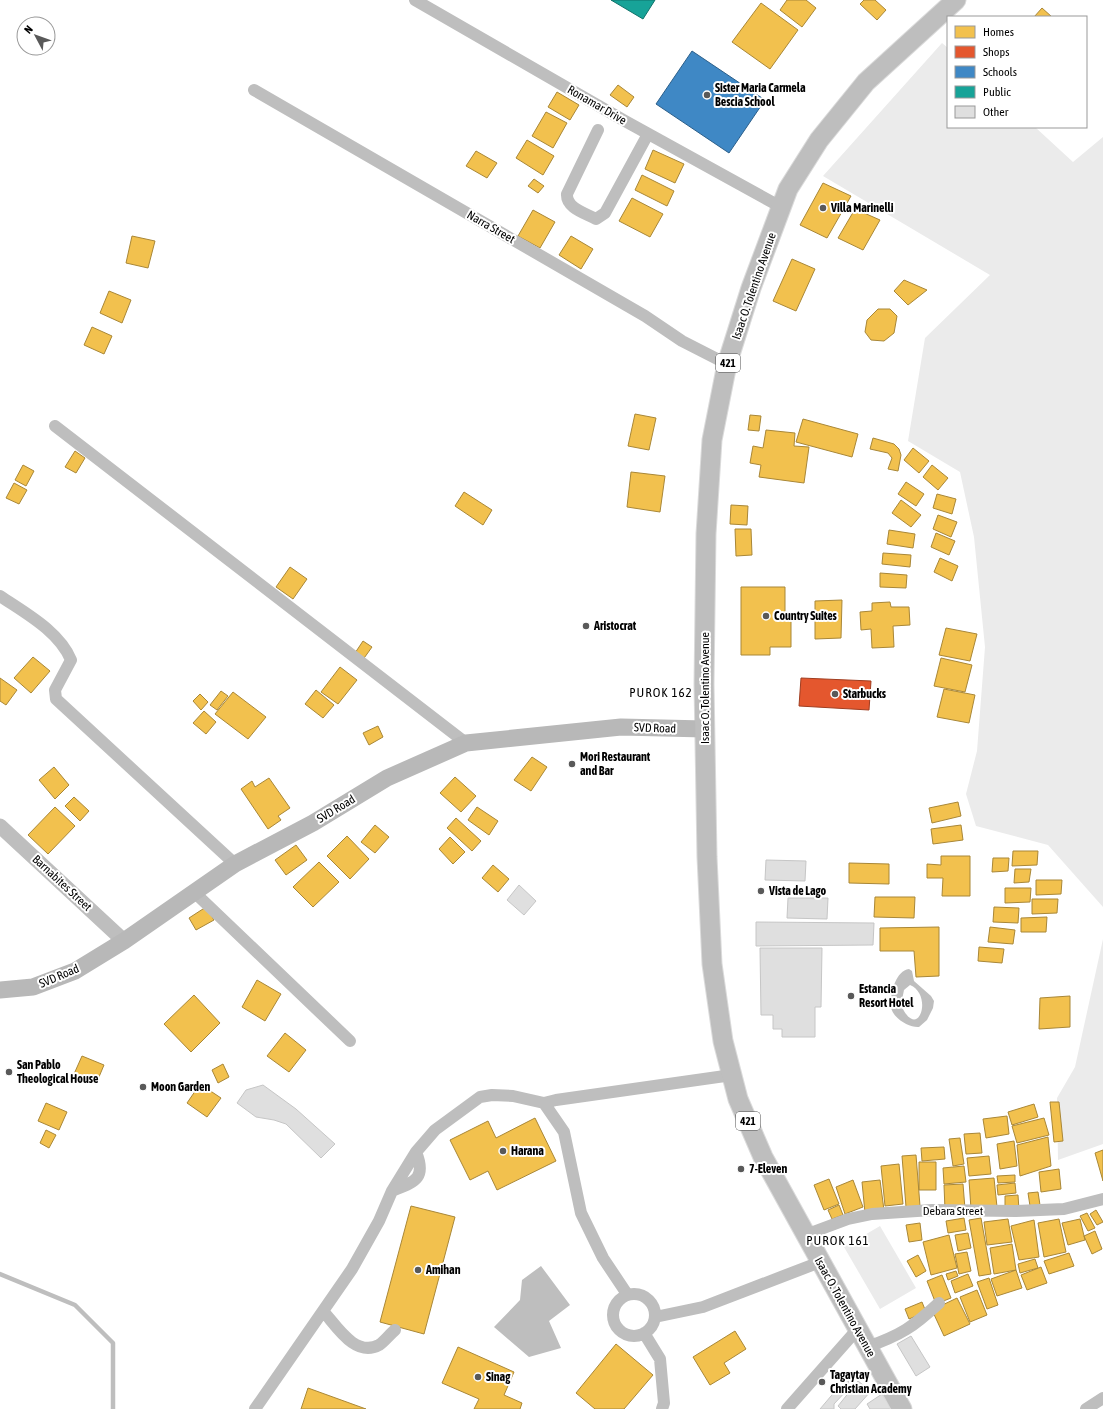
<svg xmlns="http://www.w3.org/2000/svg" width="1103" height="1409" font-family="'Asap Condensed',sans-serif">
<rect width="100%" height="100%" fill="#fff"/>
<path fill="#ebebeb" d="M942,43l6,5v79h87l38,35 30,-25v770l-55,-62 -72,-19 -10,-32 11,-43 8,-104 -11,-110 -14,-65 -52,-31 17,-103 65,-63 -167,-99z
M1103,939v205l-45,16 -1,-62 18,-31z
M880,1226l36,62 -36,21 -36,-62z"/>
<path fill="#bebebe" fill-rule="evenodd" d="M909,969l3,2 2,10 17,15 3,5 -1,7 -6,12 -8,7c-10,1 -28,-10 -28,-21 -1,-11 4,-35 18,-37zM910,985c24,10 8,58 -9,20l3,-15z
M541,1266l29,39 -21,16 12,27 -32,9 -35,-30 26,-27 2,-20z"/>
<path fill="#f2c14e" stroke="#a98737" d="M787,0h19l10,8 -14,19 -22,-17z
M864,0h11l11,10 -9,10 -17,-16z
M761,3l37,27 -28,39 -38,-27z
M1042,8l10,9h-18z
M618,85l16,12 -7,10 -17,-12z
M557,92l22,13 -9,15 -22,-13z
M546,112l21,11 -14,25 -21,-12z
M527,140l27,16 -11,19 -27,-17z
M653,150l31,14 -9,19 -30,-14z
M476,151l21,12 -10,15 -21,-12z
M642,175l32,16 -7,15 -32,-16z
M534,179l10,7 -6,7 -10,-7z
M823,183l28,13 -24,42 -27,-13z
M632,198l31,16 -13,23 -31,-16z
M855,209l25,11 -17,30 -25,-12z
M533,210l22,12 -15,26 -22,-12z
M132,236l23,5 -7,27 -22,-5z
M571,236l22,13 -12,20 -22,-14z
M792,259l23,10 -19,42 -23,-10z
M904,280l23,10 -19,15 -14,-14z
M109,291l22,9 -9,23 -22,-10z
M878,309h12l7,7 -3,17 -10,8 -13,-1 -6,-8 2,-12z
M92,327l20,9 -8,18 -20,-9z
M635,414l21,4 -7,32 -21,-4z
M750,415l11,1 -2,15 -11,-1z
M803,419l55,15 -6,23 -56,-15z
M766,430l29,3 -1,13 15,1 -5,36 -45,-6 2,-12 -11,-2 3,-17 10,2z
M873,438l21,6 5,5 2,6 -3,16 -10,-2 4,-11 -4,-5 -18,-4z
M913,448l16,13 -10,12 -15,-13z
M75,451l10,7 -9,15 -11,-6z
M23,465l11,6 -8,15 -11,-6z
M932,465l16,13 -10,12 -15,-13z
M631,472l34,4 -5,36 -33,-5z
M906,482l18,12 -8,12 -18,-12z
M14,483l13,7 -8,14 -13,-6z
M464,492l28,18 -9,15 -28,-19z
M937,494l19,5 -4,15 -19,-6z
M901,500l20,15 -10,12 -19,-14z
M731,505l17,1 -1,19 -17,-1z
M938,515l19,7 -6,15 -18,-8z
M735,529h16l1,26 -16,1z
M889,530l26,4 -2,14 -26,-4z
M936,533l19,8 -6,14 -18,-8z
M883,553l28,2 -1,12 -28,-3z
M940,558l18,8 -6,15 -18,-9z
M290,567l17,12 -14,20 -17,-12z
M880,573l27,2 -1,13 -26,-1z
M741,587h44v31h6v29h-21v8h-29z
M842,600l-1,38 -26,1v-38z
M890,602l1,5h18l1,18 -17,1 1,21 -22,1 -1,-19 -10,1 -1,-18 12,-1v-8z
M946,628l31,6 -7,27 -31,-6z
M363,641l9,6 -10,14 -9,-5z
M33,657l17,14 -19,22 -17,-15z
M941,658l31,7 -7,27 -31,-6z
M340,667l17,13 -19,24 -17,-12z
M0,678l17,12 -11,15 -6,-4z
M944,689l31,6 -6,28 -32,-6z
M316,690l18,15 -11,13 -18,-14z
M221,691l7,5 -11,14 -7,-5z
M233,692l33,25 -18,22 -33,-25z
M200,694l8,8 -7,8 -8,-9z
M204,711l12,11 -10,12 -13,-11z
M378,726l5,11 -14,8 -6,-12z
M532,757l15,10 -16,24 -17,-11z
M54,767l15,18 -14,14 -16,-19z
M455,777l21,19 -15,16 -21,-19z
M269,778l21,30 -12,8 3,4 -13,9 -27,-40 11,-8 3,6z
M74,797l15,14 -9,10 -15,-15z
M958,802l3,14 -29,7 -3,-15z
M55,807l20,19 -27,28 -20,-19z
M477,807l21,14 -9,14 -21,-15z
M456,818l25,23 -9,10 -25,-23z
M375,825l14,12 -14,16 -14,-11z
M961,825l2,15 -30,4 -2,-15z
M347,836l22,23 -19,20 -23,-23z
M450,837l15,15 -12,12 -14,-15z
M296,845l11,15 -21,15 -11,-15z
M1013,851h25l-1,14 -25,1z
M941,856h29v40h-28l1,-18h-16v-14l14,1z
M993,858h16l-1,13 -16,1z
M319,862l20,20 -26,25 -20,-20z
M849,863l40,1v20l-40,-1z
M493,865l16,14 -11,13 -16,-14z
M1015,869h16l-2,13 -15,1z
M1036,880h26l-1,14 -25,1z
M1005,888h26l-1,14 -25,1z
M875,897h40l-1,21 -40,-1z
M1032,899h26l-1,14 -25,1z
M206,907l8,13 -18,10 -7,-12z
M994,907l25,1 -1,15 -25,-1z
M1047,917l-1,15h-25v-14z
M939,927v49l-23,1 -2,-26h-34v-23z
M990,927l25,3 -2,14 -25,-2z
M979,947l25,2 -2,14 -24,-2z
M257,980l24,14 -16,27 -23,-14z
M194,995l26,28 -29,29 -27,-28z
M1070,996v31l-31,2 1,-31z
M285,1033l21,17 -17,22 -22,-16z
M82,1056l22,9 -8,19 -22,-10z
M223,1064l6,13 -11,6 -6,-13z
M200,1084l21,14 -14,19 -20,-14z
M1050,1102h9l4,39 -9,1z
M46,1103l21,9 -8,18 -21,-9z
M1034,1104l4,13 -26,8 -4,-13z
M1007,1116l2,18 -23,4 -3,-19z
M535,1118l21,43 -59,29 -9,-19 -18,9 -20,-40 38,-19 8,17z
M1044,1118l5,17 -32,8 -5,-17z
M46,1130l10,5 -7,13 -9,-5z
M980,1133l2,20 -16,1 -2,-20z
M1048,1137l3,29 -31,10 -3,-31z
M960,1138l4,26 -11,2 -4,-27z
M1014,1141l3,25 -17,3 -3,-25z
M944,1147l1,12 -23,2 -1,-13z
M1103,1150v31l-8,-28z
M916,1155l4,51 -14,1 -4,-51z
M989,1156l2,18 -22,2 -2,-18z
M919,1162h17v28h-17z
M899,1164l4,40 -18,2 -4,-40z
M964,1166l2,16 -22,2 -1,-16z
M1059,1169l2,20 -20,3 -2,-20z
M1015,1175v7l-17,1 -1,-7z
M994,1178l3,29 -26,2 -2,-29z
M829,1179l10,25 -15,6 -10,-25z
M853,1180l10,27 -18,7 -9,-27z
M880,1180l4,30 -19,3 -3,-31z
M1015,1183l1,10 -18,2 -1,-10z
M963,1184l2,25 -20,1 -1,-25z
M1038,1192l2,13 -10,1 -2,-13z
M1018,1195l1,15 -14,1v-15z
M839,1205l4,10 -11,4 -4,-9z
M411,1206l44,11 -31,117 -44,-12z
M1096,1210l7,12 -6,3 -7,-11z
M1087,1213l8,15 -7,3 -8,-15z
M964,1218l2,12 -18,3 -2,-12z
M981,1218l10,56 -12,2 -10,-56z
M1008,1219l4,23 -25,3 -3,-23z
M1059,1219l7,33 -22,5 -6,-34z
M1080,1219l5,21 -17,5 -6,-22z
M1034,1220l5,37 -20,3 -8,-34z
M920,1223l2,17 -13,2 -3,-17z
M1095,1231l7,18 -10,5 -8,-18z
M968,1233l3,15 -13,3 -3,-16z
M949,1235l8,33 -26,7 -8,-33z
M1012,1244l4,26 -22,4 -4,-26z
M967,1252l4,19 -12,3 -4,-20z
M1069,1253l5,13 -25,8 -5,-13z
M918,1255l8,16 -10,6 -9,-16z
M1035,1259l3,9 -18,5 -2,-9z
M1041,1267l6,16 -20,7 -6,-15z
M1016,1270l6,18 -25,8 -6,-17z
M956,1271l2,5 -10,4 -2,-6z
M968,1274l5,12 -18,7 -4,-12z
M942,1275l9,23 -15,6 -9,-23z
M989,1278l9,27 -11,4 -10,-27z
M977,1290l10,25 -17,7 -10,-25z
M957,1298l13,26 -26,12 -12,-26z
M922,1302l4,10 -17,7 -4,-10z
M735,1331l11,18 -22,14 6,10 -20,12 -17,-28z
M616,1344l37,31 -29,34h-29l-19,-16z
M458,1347l56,25 -10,23 18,8 -2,6h-46l5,-10 -37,-16z
M308,1388l58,21h-65z"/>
<path fill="#e4572e" stroke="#a03d20" d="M801,678l70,3 -2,29 -70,-4z"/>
<path fill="#3f88c5" stroke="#2c5f8a" d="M692,51l73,49 -36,53 -73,-49z"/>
<path fill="#17a398" stroke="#10726a" d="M611,0h44l-12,19z"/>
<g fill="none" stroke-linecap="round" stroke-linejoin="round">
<path stroke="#bebebe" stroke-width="4.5" d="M0,1274l75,31 38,38v66"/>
</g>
<path fill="#dfdfdf" stroke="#c6c6c6" d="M766,860l40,1 -1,20 -40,-1z
M519,885l17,16 -12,14 -17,-15z
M788,898h40l-1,21 -40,-1z
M756,922l118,1 -1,22 -117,1z
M760,948h62l-1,59h-6v30h-33v-8h-9v-14h-12z
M263,1085l33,24 39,35 -14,14 -35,-34 -12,-4 -18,-3 -19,-14 9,-13z
M911,1336l19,31 -14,9 -19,-32z
M848,1376l1,12 -15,16v5h-14z
M858,1381l13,10 -16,18h-14l-3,-3z
M882,1394l10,15h-22l-3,-5z"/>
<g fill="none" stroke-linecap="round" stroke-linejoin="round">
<g stroke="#dbdbdb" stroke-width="21">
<path id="primary" d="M902,1409l-139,-252 -25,-58 -15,-58 -11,-77 -5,-107 -3,-173 2,-150 6,-94 15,-76 24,-76 37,-99 31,-49 47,-58 90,-82"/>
</g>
<path stroke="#bebebe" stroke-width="12" d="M415,0l210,121 156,86
M254,90l391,226 37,25 45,23
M598,130l-31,64c-1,14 18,19 29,25l9,-6 43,-79
M55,426l411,317
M0,596c25,17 59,35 71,64l-16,30 1,9 179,165
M194,892l156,149
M544,1103l20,29 17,81 22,45 24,36
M392,1191c22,-9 35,-12 24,-39
M805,1235l43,-16 24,-5 60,-4 84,1 48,-2 39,-10
M613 1315a21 21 0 1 1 42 0a21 21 0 1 1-42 0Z
M323,1311c13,14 32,47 56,34 5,-3 11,-11 16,-15
M655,1317l48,-10 117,-45
M644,1333l16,26 4,44 -2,6
M867,1347c34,-12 46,-20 72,-44
M255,1409l97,-140 27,-48 13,-30 24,-39 19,-22 45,-33 12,-2 21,1 31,7 12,-3 176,-25
M787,1409l68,-77v-7
M1086,1409l17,-11"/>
<path stroke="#bebebe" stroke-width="15" d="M0,826l124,115"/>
<path stroke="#b8b8b8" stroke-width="17" d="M0,990l33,-3 42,-16 49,-30 111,-77 78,-41 74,-45 79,-35 155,-16 84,2"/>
<use href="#primary" stroke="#bebebe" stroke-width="19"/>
</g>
<g fill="#595959" stroke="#fff" stroke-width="1.5">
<circle cx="707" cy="95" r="4"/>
<circle cx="823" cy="208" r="4"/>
<circle cx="766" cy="616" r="4"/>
<circle cx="586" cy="626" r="4"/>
<circle cx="835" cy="694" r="4"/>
<circle cx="572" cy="764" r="4"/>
<circle cx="761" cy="891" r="4"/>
<circle cx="851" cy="996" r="4"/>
<circle cx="9" cy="1072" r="4"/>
<circle cx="143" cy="1087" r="4"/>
<circle cx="503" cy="1151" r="4"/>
<circle cx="741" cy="1169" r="4"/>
<circle cx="418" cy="1270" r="4"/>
<circle cx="478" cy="1377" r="4"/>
<circle cx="822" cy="1382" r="4"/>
</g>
<g text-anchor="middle" stroke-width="4" stroke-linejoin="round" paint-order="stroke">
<g fill="#fff" stroke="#4c4c4c" stroke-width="1">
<rect x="716" y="354" width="24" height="18" rx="3"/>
<rect x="736" y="1112" width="24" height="18" rx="3"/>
</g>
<g font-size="11" font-weight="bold" fill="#000">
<text x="728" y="367">421</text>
<text x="748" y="1125">421</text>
</g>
<g font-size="12" font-weight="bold" fill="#000" stroke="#fff" text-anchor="start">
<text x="715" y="92">Sister Maria Carmela<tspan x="715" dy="14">Bescia School</tspan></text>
<text x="831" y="212">Villa Marinelli</text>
<text x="774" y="620">Country Suites</text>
<text x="594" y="630">Aristocrat</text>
<text x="843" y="698">Starbucks</text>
<text x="580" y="761">Mori Restaurant<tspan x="580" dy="14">and Bar</tspan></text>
<text x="769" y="895">Vista de Lago</text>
<text x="859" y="993">Estancia<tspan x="859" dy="14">Resort Hotel</tspan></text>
<text x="17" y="1069">San Pablo<tspan x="17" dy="14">Theological House</tspan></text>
<text x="151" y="1091">Moon Garden</text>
<text x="511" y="1155">Harana</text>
<text x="749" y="1173">7-Eleven</text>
<text x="426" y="1274">Amihan</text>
<text x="830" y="1379">Tagaytay<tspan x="830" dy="14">Christian Academy</tspan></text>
<text x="486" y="1381">Sinag</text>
</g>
<g font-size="12" fill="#000" stroke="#fff">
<text transform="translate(597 105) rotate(30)" y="4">Ronamar Drive</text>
<text transform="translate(491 227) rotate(30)" y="4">Narra Street</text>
<text transform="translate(754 286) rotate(-71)" y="4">Isaac O. Tolentino Avenue</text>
<text transform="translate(705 688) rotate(-90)" y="4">Isaac O. Tolentino Avenue</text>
<text transform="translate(655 728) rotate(2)" y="4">SVD Road</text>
<text transform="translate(336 809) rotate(-31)" y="4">SVD Road</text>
<text transform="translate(62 883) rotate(43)" y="4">Barnabites Street</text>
<text transform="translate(59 976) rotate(-23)" y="4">SVD Road</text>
<text x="953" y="1215">Debara Street</text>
<text transform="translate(845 1307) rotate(61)" y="4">Isaac O. Tolentino Avenue</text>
</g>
<g font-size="13" letter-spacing="1" fill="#000" stroke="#fff">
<text x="661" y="697">PUROK 162</text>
<text x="838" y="1245">PUROK 161</text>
</g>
</g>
<rect x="947" y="16" width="140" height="112" fill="#ffffff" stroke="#999999"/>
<rect x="955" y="26" width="20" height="12" fill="#f2c14e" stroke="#999999"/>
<text x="983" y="36" font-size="12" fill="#000000">Homes</text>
<rect x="955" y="46" width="20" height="12" fill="#e4572e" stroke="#999999"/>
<text x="983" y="56" font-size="12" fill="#000000">Shops</text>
<rect x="955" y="66" width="20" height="12" fill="#3f88c5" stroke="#999999"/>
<text x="983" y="76" font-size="12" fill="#000000">Schools</text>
<rect x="955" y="86" width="20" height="12" fill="#17a398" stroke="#999999"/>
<text x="983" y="96" font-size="12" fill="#000000">Public</text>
<rect x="955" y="106" width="20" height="12" fill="#dfdfdf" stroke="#999999"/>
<text x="983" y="116" font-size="12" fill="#000000">Other</text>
<g transform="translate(36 36) rotate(311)"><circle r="19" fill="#ffffff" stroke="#999999"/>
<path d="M0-3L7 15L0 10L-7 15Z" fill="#595959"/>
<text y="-6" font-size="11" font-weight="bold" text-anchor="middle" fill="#000000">N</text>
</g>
</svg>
